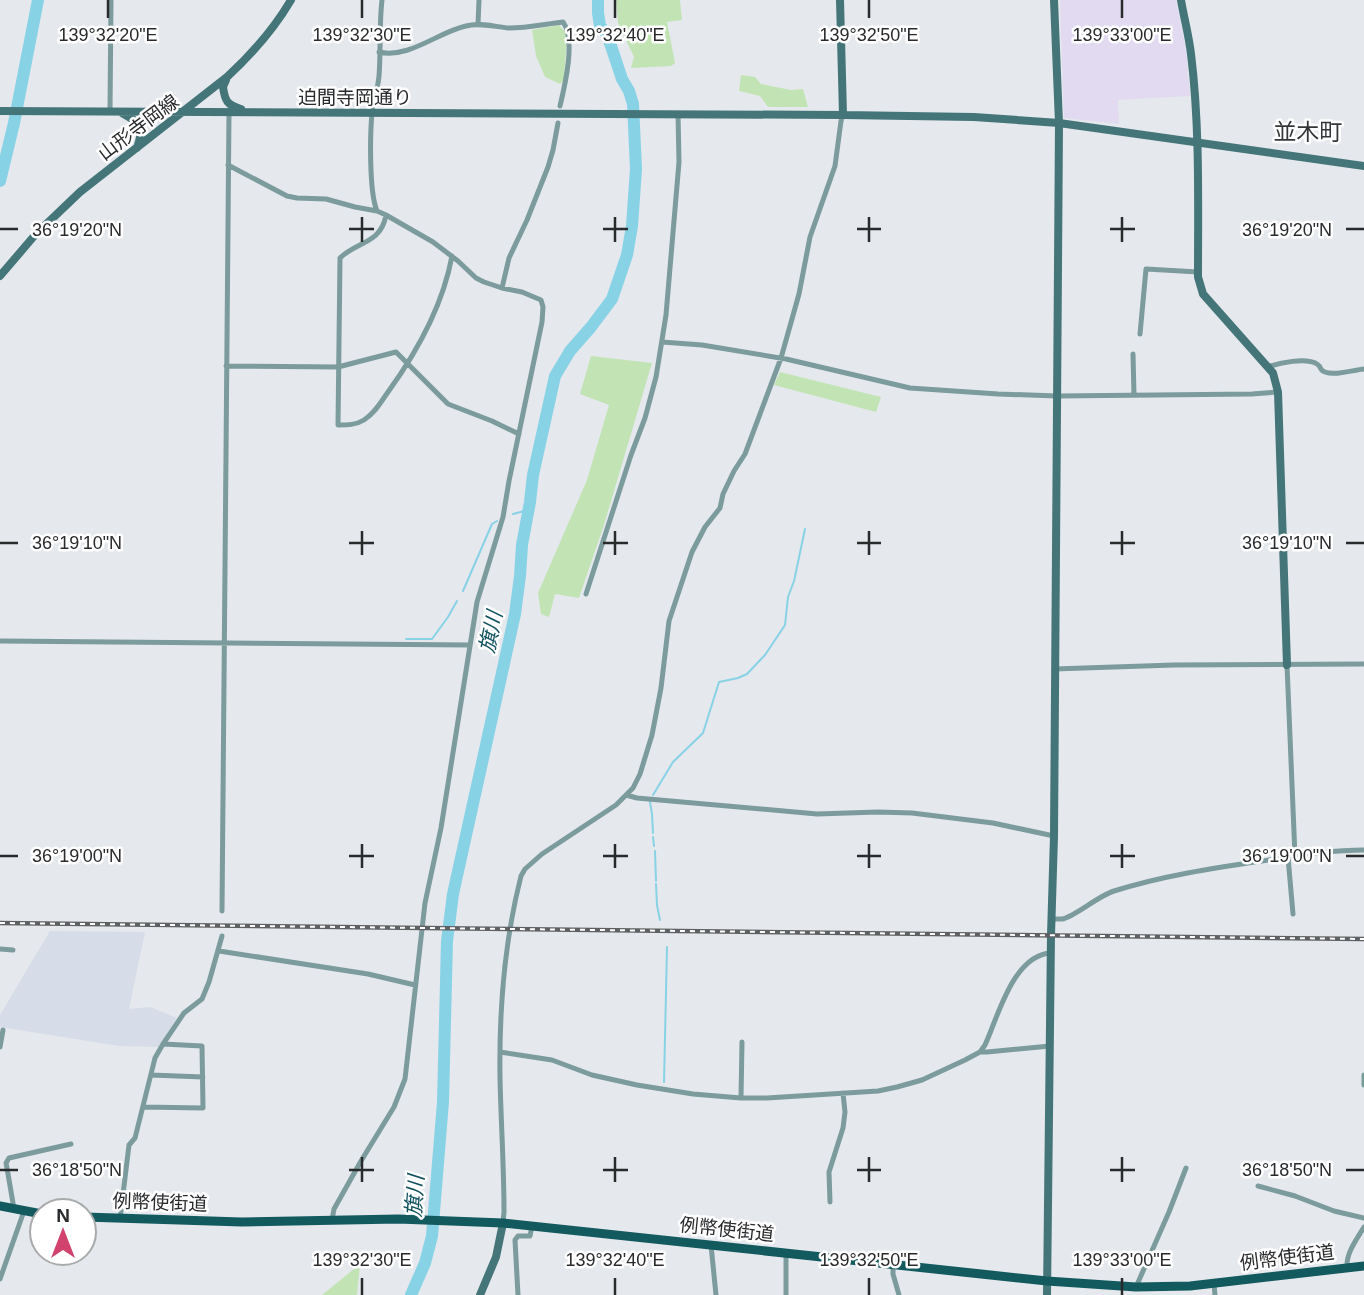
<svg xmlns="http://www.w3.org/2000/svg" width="1364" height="1295" font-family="Arial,'Noto Sans JP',sans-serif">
<rect width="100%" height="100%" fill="#e5e8ed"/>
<path fill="#d6dde8" d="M50,931l95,1 -16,77 21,-2 27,11 -19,29 -39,-1 -119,-19v-12z"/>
<path fill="#e1daf0" d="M1060,0h116l10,50 4,46 -72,4 1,24 -55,-6z"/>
<path fill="#c2e4b5" d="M616,0h64l2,20 -15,2 8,41 -4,3 -40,2 3,-11 -16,-34z
M559,25l8,9 -3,46 -4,4 -15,-7 -9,-21 -4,-26z
M741,75l14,2 6,7 30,6 12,-1 5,18h-40l-8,-11 -21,-5z
M591,356l61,7 -48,162 -25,73 -24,-4 -6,23 -8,-3 -3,-21 49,-113 22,-75 -29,-11z
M780,372l101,25 -5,15 -102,-27z
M360,1264l-3,31h-35z"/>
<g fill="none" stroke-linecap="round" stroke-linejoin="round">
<path stroke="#88d2e6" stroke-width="2" d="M513,514l15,-4
M463,591l29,-67 5,-3
M406,639h26l16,-22 9,-16
M653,795l20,-33 30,-29 16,-51 19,-4 9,-4 18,-19 20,-30 3,-28 6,-16 11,-52
M650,802l2,12 1,19
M653,837l1,9
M655,851l1,30
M656,884l1,21 3,15
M664,1082l3,-135"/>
<path stroke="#88d2e6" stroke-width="12" d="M0,181l14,-58 24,-123
M411,1295l14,-32 7,-27 11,-134 4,-161 6,-47 62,-280 5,-38 2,-31 8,-43 3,-27 22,-99 15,-25 21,-24 21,-28 15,-44 5,-29 4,-57 -3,-65 -4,-13 -7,-12 -15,-45 -7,-8 -2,-13v-13"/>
<path stroke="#7b9b9d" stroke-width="5" d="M478,24l1,-24
M379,52c30,7 59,-20 87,-26 14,-4 29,1 43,2 18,0 36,-4 54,-6 13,17 2,63 -3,84
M110,111l1,-111
M228,165l59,31 10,2 29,1 29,8 22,4 9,4 47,27 25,19 18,17 8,4 18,6 20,4 19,8 2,7 -1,15 -33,159 -6,36 -26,85 -36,226 -16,75 -20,176 -11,28 -33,54 -27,48 -2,11
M377,211c-8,-19 -7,-76 -5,-98 1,-12 6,-24 7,-37 2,-25 0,-51 3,-76
M386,215c-5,29 -29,26 -46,43l-2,167c9,0 18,0 26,-5 11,-7 17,-18 24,-28 29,-40 55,-87 64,-136
M502,288l7,-30 18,-38 21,-53 5,-17 5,-27
M1140,334l6,-65 52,3
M662,342l40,3 84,14 124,29 88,6 59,2 195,-2 26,-2
M1133,354l1,41
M226,366l112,1 58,-15 52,52 44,17 27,13
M1267,367c12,-4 39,-10 50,-3 6,4 1,5 8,8 10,4 28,-2 39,-3
M586,594l45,-139 14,-37 11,-41 10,-62 13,-153 -1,-48
M0,641l470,4
M1287,665l8,191
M1054,669l120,-4 190,-1
M626,795l11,3 180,16 61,-2 34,1 81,10 61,13
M1288,857l5,57
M222,911l7,-799
M1051,919c1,0 10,0 11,0 12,-2 36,-23 52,-28 48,-15 99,-23 148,-30 34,-5 68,-11 102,-11
M0,949l13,1
M219,951l149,23 47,11
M0,1047l3,-17
M500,1052l52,8 40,15 45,10 56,9 48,4h26l111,-7 19,-4 25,-7 43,-20 15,-8 5,-7c13,-28 28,-90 66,-92
M980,1052h7l63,-6
M151,1075l52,2
M1364,1075v10
M741,1098l1,-56
M143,1107l60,1 -1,-62 -39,-2
M1258,1186l37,10 39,15 30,7
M830,1202l-1,-30 14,-44 2,-16 -2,-19
M14,1209l-7,-41 -1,-5 3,-5 62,-14
M120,1219l9,-74 6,-7 20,-80 8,-14 21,-31 18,-14 7,-17 13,-46
M503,1223l1,-11c0,-45 -3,-89 -4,-134 -1,-66 5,-139 21,-202l4,-7 17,-15 74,-49 17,-17 7,-14 12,-39 9,-47 8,-67 23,-69 13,-25 15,-19 3,-14 11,-23 11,-17 36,-96 18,-64 11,-57 25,-71 6,-45 2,-6
M711,1245l5,50
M786,1253v42
M893,1264v10l6,21
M1347,1267c-1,-14 10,-28 17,-40
M0,1279l24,-68
M1214,1284l1,11
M1136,1287l33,-75 17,-44
M518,1295l-3,-55 3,-4h12l2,-10"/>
<path stroke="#447579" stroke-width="8" d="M840,0l3,115
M1181,0c3,18 8,36 10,54 9,73 7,149 7,223l5,17 70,79 5,19 9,273
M226,80l-3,7c2,14 4,18 18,22
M0,111l843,4 131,2 85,6 305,43
M122,113l17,10c3,10 1,16 -2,25
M0,276l35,-41 45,-43 147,-115c25,-23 47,-48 64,-77
M480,1295l16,-38 7,-34
M1047,1295l4,-360 3,-99 5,-713 -5,-123"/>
<path stroke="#135a5f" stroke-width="9" d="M0,1206l42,8
M84,1217l158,5 156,-3 105,4 544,58 89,6 54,-1 174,-20"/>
<g stroke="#5f6063" stroke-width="4.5">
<path id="rail" d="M0,923l1364,16"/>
</g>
<use href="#rail" stroke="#fff" stroke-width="2" stroke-dasharray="5" stroke-linecap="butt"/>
</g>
<path fill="none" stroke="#292a2c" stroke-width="2.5" d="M108,0v18M362,0v18M615,0v18M869,0v18M1122,0v18M362,217v25M615,217v25M869,217v25M1122,217v25M0,229h18M349,229h25M603,229h25M857,229h24M1110,229h25M1346,229h18M362,531v24M615,531v24M869,531v24M1122,531v24M0,543h18M349,543h25M603,543h25M857,543h24M1110,543h25M1346,543h18M362,844v24M615,844v24M869,844v24M1122,844v24M0,856h18M349,856h25M603,856h25M857,856h24M1110,856h25M1346,856h18M362,1157v25M615,1157v25M869,1157v25M1122,1157v25M0,1170h18M349,1170h25M603,1170h25M857,1170h24M1110,1170h25M1346,1170h18M362,1278v17M615,1278v17M869,1278v17M1122,1278v17"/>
<g text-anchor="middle" stroke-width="5" stroke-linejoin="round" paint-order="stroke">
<g font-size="19" fill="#292a2c" stroke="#fff">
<text x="355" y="104">迫間寺岡通り</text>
<text transform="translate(138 127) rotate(-37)" y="7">山形寺岡線</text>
<text transform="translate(160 1202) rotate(2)" y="7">例幣使街道</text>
<text transform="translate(727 1229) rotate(6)" y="7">例幣使街道</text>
<text transform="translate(1287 1257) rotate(-7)" y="7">例幣使街道</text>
</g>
<g font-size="21" font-style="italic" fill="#12515f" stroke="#fff">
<text transform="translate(491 632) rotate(-78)" y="7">旗川</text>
<text transform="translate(415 1196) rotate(-86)" y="7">旗川</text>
</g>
<g font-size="23" fill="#333639" stroke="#fff">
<text x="1308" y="140">並木町</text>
</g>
</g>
<g font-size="18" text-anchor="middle" fill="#292a2c" stroke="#fff" stroke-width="5" stroke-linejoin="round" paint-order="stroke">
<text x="108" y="41">139°32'20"E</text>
<text x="362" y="41">139°32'30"E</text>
<text x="615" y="41">139°32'40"E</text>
<text x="869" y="41">139°32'50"E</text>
<text x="1122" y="41">139°33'00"E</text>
<text x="77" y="236">36°19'20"N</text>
<text x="1287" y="236">36°19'20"N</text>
<text x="77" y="549">36°19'10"N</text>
<text x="1287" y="549">36°19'10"N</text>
<text x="77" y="862">36°19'00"N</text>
<text x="1287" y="862">36°19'00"N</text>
<text x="77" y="1176">36°18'50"N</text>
<text x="1287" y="1176">36°18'50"N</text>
<text x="362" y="1266">139°32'30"E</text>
<text x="615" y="1266">139°32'40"E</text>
<text x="869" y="1266">139°32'50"E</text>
<text x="1122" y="1266">139°33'00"E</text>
</g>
<g transform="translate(63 1232)"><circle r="33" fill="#ffffff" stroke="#a9aaab" stroke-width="2"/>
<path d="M0-5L12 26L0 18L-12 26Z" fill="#d1436e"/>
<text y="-10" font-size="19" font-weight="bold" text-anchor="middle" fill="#292a2c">N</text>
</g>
</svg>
